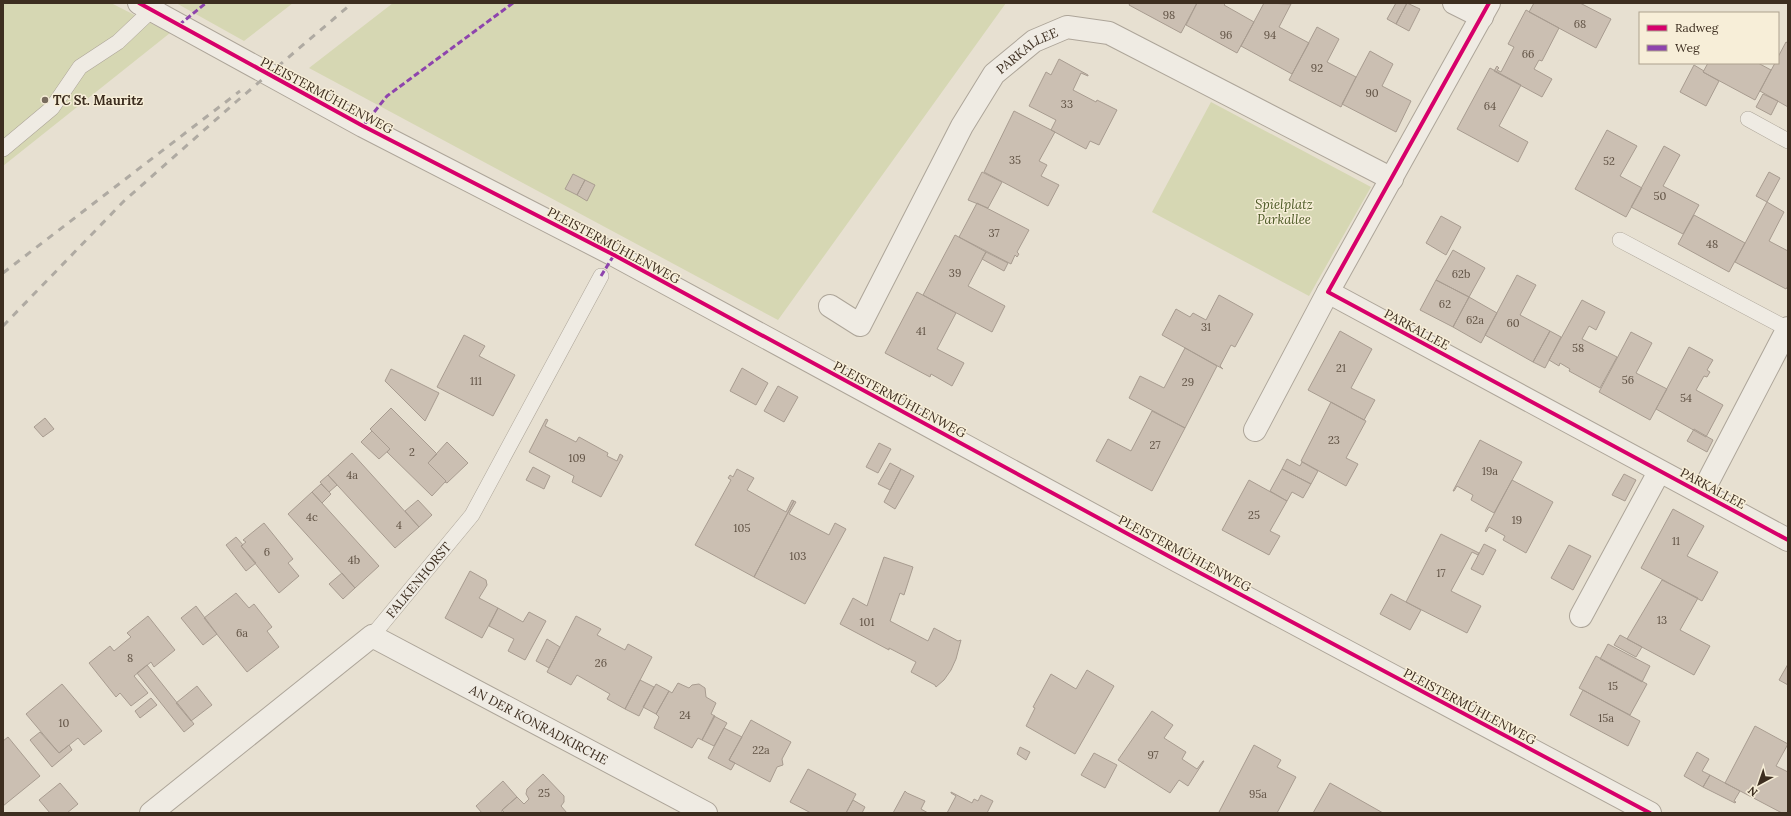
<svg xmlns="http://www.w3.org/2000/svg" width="1791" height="816" font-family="Lora,serif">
<rect width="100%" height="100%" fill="#e7e0d1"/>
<path fill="#d6d7b3" d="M3,3h108l59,30 -167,133z
M176,3h117l-49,38z
M393,3h613l-228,317 -469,-252z
M1211,102l160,85 -62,109 -157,-84z"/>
<path fill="#cbbfb2" stroke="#a89c90" d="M1130,3h67l-16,30 -52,-28z
M1197,3h29l-2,2 30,17 -17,31 -51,-28z
M1264,3l27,1 -12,23 30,16 -17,31 -51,-28z
M1396,3h11l-11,21 -9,-5z
M1407,3l13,6 -11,22 -13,-7z
M1534,3h46l31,16 -15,29 -67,-36z
M1526,10l33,18 -17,33 -3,-1 -5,9 18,10 -10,18 -48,-26 3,-5 2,2 -2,2 4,2 13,-25 -6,-3z
M1317,27l22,12 -12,23 29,15 -15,30 -52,-27z
M1786,42l2,1v64l-28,-16 15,-28h3v-6z
M1370,51l23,13 -11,22 29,15 -15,31 -54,-28z
M1059,59l29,16v1l-7,-3 -8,17 23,12 1,-2 20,10 -18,35 -9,-4 -4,8 -35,-19 5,-10 -27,-14 17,-34 5,3z
M1708,63h50l13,7 -16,30 -52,-28z
M1694,65l10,6 -1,1 16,9 -13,25 -26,-14z
M1490,68l31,17 -22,41 29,16 -10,20 -61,-33z
M1763,94l15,7 -7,14 -15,-8z
M1014,111l41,21 -16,29 8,4 -6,11 18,9 -11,21 -64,-34z
M1607,130l30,16 -17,30 22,12 -16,29 -51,-28z
M1664,146l16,9 -17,31 36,19 -16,29 -52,-27z
M982,172l20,10 -14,26 -20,-8z
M1769,172l11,6 -13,24 -11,-6z
M573,174l12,6 -8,15 -12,-6z
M585,180l10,5 -8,16 -10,-6z
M1767,202l17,10 -15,29 19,10v35l-2,3 -51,-27z
M977,203l52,27 -12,22 2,2 -2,3 -2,-2 -4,9 -52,-27z
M1694,215l51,28 -16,29 -51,-28z
M1441,216l20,11 -15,28 -20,-12z
M955,235l31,17 -18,34 37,20 -13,26 -69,-37z
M1453,250l32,18 -16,29 -33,-17z
M986,252l22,11 -4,8 -22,-12z
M1517,275l19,10 -16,30 30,16 -17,31 -48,-27z
M1436,280l33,17 -16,30 -33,-17z
M917,292l39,21 -19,36 27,14 -12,23 -21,-12 -1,3 -45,-24z
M1219,295l34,19 -18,33 -4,-2 -11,21 3,3 -61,-34 14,-26 14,8 3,-4 13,7z
M1469,297l28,16 -16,30 -28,-16z
M1582,300l23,12 -9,18 -7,-4 -7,13 35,18 -17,31 -31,-17 1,-2 -10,-6 -1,3 -10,-6z
M1340,331l32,18 -21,39 24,12 -11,20 -56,-30z
M1550,331l11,6 -16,31 -12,-6z
M1631,332l21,11 -16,30 31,16 -17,31 -51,-28z
M464,335l21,11 -6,10 36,19 -22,41 -56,-29z
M1689,347l24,13 -6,10 3,2 -3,5 -3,-1 -8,14 27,15 -17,32 -50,-28z
M1185,348l32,18 -32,62 -56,-30 11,-22 24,12z
M742,368l26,15 -12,22 -26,-14z
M391,369l48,24 -14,28 -40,-40z
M778,386l20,11 -14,25 -20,-11z
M1331,402l35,19 -20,37 12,6 -12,22 -45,-25z
M391,408l46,46 -9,9 18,18 -14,15 -45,-44 3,-3 -20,-20z
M1152,411l33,17 -33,63 -56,-30 12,-22 23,12z
M45,418l9,11 -11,8 -9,-10z
M546,419l2,1 -3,6 31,16 3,-5 29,16 -1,3 10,5 3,-7 3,2 -22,41 -29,-15 2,-6 -45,-24z
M1694,429l19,11 -6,12 -20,-11z
M372,431l18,18 -11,10 -18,-17z
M1480,440l42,22 -28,51 -23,-13 2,-5 -16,-9 -3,5h-1z
M447,442l21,21 -21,20 -2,-1 1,-1 -18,-18z
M879,443l12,6 -13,24 -12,-6z
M352,453l67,74 -24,21 -67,-73z
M1287,459l13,7 2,-4 16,9 -7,13 -29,-15z
M890,463l11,6 -11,21 -12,-6z
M533,467l17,9 -6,13 -18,-9z
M737,469l17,9 -7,12 39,22 6,-12 2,1 -40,76 -59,-32 36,-65 -3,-2 2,-3 3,2z
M901,469l13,7 -19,33 -11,-7z
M1282,469l29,15 -8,14 -11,-6 -5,9 -17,-10z
M1624,474l12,6 -11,21 -13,-6z
M328,475l9,10 -8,7 -9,-10z
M1249,480l38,21 -17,30 10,5 -11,19 -47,-25z
M1512,480l41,22 -27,51 -23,-13 2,-4 -16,-9 -3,5 -1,-1z
M321,484l10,10 -9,9 -10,-11z
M312,492l67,74 -24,22 -67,-74z
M418,500l14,15 -13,12 -14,-16z
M794,501l2,1 -7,12 40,21 6,-12 11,6 -41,75 -51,-27z
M1673,509l31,17 -17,30 31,16 -16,29 -61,-33z
M264,523l29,36 -5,4 11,13 -20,17 -38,-47 5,-4 -3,-2z
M1441,534l38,19 -1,2 -6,-3 -21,39 30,15 -14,27 -61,-31z
M236,537l7,8 -2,1 15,17 -10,8 -20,-26z
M1484,544l12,6 -13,25 -12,-6z
M1569,545l22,11 -18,34 -22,-12z
M884,557l29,10 -9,28 -4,-2 -10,28 38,20 6,-13 24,13 3,-1 -5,19 -5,11 -7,10 -8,7 -1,-2 -24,-13 5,-10 -27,-14v2l-49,-26 13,-26 14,8z
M470,571l16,9 1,5 -8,13 19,10 -16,30 -37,-20z
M342,573l13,15 -12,11 -14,-15z
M1662,580l36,18 -18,32 30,16 -16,29 -67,-36z
M236,593l13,15 5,-4 18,23 -5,4 12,16 -32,25 -43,-54z
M1391,594l30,16 -11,20 -30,-16z
M196,606l21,28 -14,11 -22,-27z
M498,608l25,14 6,-10 17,9 -21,39 -17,-9 6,-12 -25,-13z
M148,616l27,34 -21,17 -3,-5 -17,14 14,17 -17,13 -11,-13 -4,4 -27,-34 21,-17 4,5 17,-14 -4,-4z
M576,616l25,13 -4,6 28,15 3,-6 24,13 -27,52 -18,-10 3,-5 -33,-19 -6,10 -24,-13z
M1620,635l22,12 -6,10 -22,-12z
M547,639l13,8 -11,21 -13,-7z
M1608,644l42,22 -8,16 -42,-23z
M1596,656l51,28 -17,31 -51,-27z
M1788,664v21l-9,-5z
M147,665l47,59 -10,8 -47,-59z
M1087,670l27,16 -39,68 -49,-28 9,-18 -2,-1 18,-33 25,15z
M640,680l14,7 -15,29 -14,-7z
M678,683l11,5 3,-3 7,-1 6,4 1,9 10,6 -5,11 4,2 -13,24 -4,-2 -6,10 -38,-20 5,-11 -3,-3 13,-23 3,2z
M62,684l40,47 -18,14 -6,-7 -19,15 -33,-39z
M656,684l13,7 -13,23 -13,-7z
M197,686l15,19 -21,16 -15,-18z
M1583,690l57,31 -12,25 -58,-31z
M151,698l6,7 -17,13 -5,-7z
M1152,711l21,14 -9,13 22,14 -4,7 15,10 6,-8h1l-16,25 -9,-6 -9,13 -52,-33z
M714,716l13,7 -13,23 -12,-6z
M751,720l40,22 -9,17 1,6 -6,2 -7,15 -41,-22z
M1755,726l33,18 -12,22 12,6v41h-6l-57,-30z
M724,728l18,9 -13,23 6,3 -4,7 -23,-12z
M40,732l19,21 10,-8 3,5 -20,17 -22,-27z
M8,737l32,39 -37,30v-65z
M1254,745l27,15 -4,7 19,10 -19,36h-55l-3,-1z
M1020,747l10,5 -4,8 -9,-6z
M1697,752l12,7 -7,12 8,4 -7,12 -19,-11z
M1094,753l23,12 -12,23 -24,-13z
M808,769l48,25 -10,19h-35l-21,-11z
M543,774l21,22v6l-3,4 6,7h-62l-3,-3 15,-13 7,7 5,-5 -3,-5 1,-5z
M1710,775l30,16 -6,10 2,1 -1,1 -32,-16z
M503,781l14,16 -15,13v3h-20l-6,-7z
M60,783l18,21 -11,9h-17l-11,-13z
M1330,783l53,30h-70z
M905,791l2,2 18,8 -4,8 7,4h-35z
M951,792l21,11 2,-4 4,2 3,-6 12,6 -6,12h-40l9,-17 -5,-3z
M853,800l12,7 -3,6h-16z"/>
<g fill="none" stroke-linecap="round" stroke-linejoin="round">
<g stroke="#ada599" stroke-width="16">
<g id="service">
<path d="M1748,119l40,22"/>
<path d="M3,149l49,-41 28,-41 38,-25 39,-37"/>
<path d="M1620,240l168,89"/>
<path id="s1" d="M372,636l100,-121 129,-239"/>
</g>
</g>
<g stroke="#ada599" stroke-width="24">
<g id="minor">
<path d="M139,3l224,123 251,129 560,304 476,254"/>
<path d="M1454,3l28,14"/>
<path d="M1489,3l-161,289 460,248"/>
<path id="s2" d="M830,306l30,19 102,-199 32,-52 40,-33 33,-14 42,6 283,146"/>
<path d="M1255,430l73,-138"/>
<path d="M1702,493l86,-165"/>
<path d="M1581,616l78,-144"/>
<path id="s3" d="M151,813l221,-177 334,177"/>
</g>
</g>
<use href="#service" stroke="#efebe3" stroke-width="15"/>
<use href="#minor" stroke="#efebe3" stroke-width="22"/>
<path stroke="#afaaa2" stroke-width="3" stroke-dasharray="7 7" stroke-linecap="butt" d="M3,273l237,-182
M3,326l121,-125 113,-100 113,-96"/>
<path stroke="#8e44ad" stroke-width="3" stroke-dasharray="6 3" stroke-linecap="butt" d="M179,25l27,-22
M363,126l24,-30 126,-93
M601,276l13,-21"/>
<g stroke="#f7eed8" stroke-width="6">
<path id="cycleway" d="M139,3l224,123 251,129 560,304 476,254
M1489,3l-161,289 460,248"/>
</g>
<use href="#cycleway" stroke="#d6006c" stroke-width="4"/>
</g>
<circle fill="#786c5e" stroke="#f7eed8" stroke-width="1.5" cx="45" cy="100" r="4"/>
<g text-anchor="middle" stroke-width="3" stroke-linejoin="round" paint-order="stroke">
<g font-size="11" fill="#605244">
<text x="1169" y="19">98</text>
<text x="1580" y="28">68</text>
<text x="1226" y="39">96</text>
<text x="1270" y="39">94</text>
<text x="1528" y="58">66</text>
<text x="1317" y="72">92</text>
<text x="1372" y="97">90</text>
<text x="1067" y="108">33</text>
<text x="1490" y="110">64</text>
<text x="1015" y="164">35</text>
<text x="1609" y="165">52</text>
<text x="1660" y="200">50</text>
<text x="994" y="237">37</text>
<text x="1712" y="248">48</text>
<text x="955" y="277">39</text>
<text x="1461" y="278">62b</text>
<text x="1445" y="308">62</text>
<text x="1475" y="324">62a</text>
<text x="1513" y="327">60</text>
<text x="1206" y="331">31</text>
<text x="921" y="335">41</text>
<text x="1578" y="352">58</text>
<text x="1341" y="372">21</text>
<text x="1628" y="384">56</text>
<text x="476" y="385">111</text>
<text x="1188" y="386">29</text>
<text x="1686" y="402">54</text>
<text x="1334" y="444">23</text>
<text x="1155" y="449">27</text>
<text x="412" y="456">2</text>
<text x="577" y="462">109</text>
<text x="1490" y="475">19a</text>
<text x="352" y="479">4a</text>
<text x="1254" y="519">25</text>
<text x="312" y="521">4c</text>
<text x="1517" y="524">19</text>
<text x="399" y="529">4</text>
<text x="742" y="532">105</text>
<text x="1676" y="545">11</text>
<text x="267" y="556">6</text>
<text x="798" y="560">103</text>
<text x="354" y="564">4b</text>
<text x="1441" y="577">17</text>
<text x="1662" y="624">13</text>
<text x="867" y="626">101</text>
<text x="242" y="637">6a</text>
<text x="130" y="662">8</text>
<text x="601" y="667">26</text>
<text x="1613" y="690">15</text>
<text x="685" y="719">24</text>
<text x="1606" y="722">15a</text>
<text x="64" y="727">10</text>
<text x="761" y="754">22a</text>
<text x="1153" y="759">97</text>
<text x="544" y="797">25</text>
<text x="1258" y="798">95a</text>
</g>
<g font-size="13" fill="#3d2e20" stroke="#f7eed8">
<text dy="5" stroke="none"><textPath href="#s2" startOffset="361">PARKALLEE</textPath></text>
<text transform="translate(327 95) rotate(28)" y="5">PLEISTERMÜHLENWEG</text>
<text transform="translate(614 245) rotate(28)" y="5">PLEISTERMÜHLENWEG</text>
<text transform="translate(1417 329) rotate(28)" y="5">PARKALLEE</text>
<text transform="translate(900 399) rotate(28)" y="5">PLEISTERMÜHLENWEG</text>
<text transform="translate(1713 488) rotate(28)" y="5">PARKALLEE</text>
<text transform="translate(1185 553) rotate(28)" y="5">PLEISTERMÜHLENWEG</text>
<text dy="5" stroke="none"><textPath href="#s1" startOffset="73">FALKENHORST</textPath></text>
<text transform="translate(1470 706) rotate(28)" y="5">PLEISTERMÜHLENWEG</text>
<text dy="5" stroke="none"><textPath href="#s3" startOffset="472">AN DER KONRADKIRCHE</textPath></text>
</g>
<g font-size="13" font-weight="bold" fill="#3d2e20" stroke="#f7eed8" text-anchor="start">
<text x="53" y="105">TC St. Mauritz</text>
</g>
<g font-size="13" font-style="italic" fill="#4d5a26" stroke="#f7eed8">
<text x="1284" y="209">Spielplatz<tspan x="1284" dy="15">Parkallee</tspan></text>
</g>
</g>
<rect width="1791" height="816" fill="none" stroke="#3d2e20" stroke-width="8"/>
<rect x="1639" y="12" width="140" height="52" fill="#f7eed8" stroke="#ada18e"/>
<rect x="1647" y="25" width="20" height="6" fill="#d6006c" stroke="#ada18e"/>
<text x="1675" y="32" font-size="12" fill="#3d2e20">Radweg</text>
<rect x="1647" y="45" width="20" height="6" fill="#8e44ad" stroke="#ada18e"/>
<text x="1675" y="52" font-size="12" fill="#3d2e20">Weg</text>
<g transform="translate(1759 784) rotate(220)" stroke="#f7eed8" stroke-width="3" paint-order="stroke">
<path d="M0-3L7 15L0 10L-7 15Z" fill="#3d2e20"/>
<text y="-6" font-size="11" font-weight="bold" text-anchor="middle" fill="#3d2e20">N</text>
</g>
</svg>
